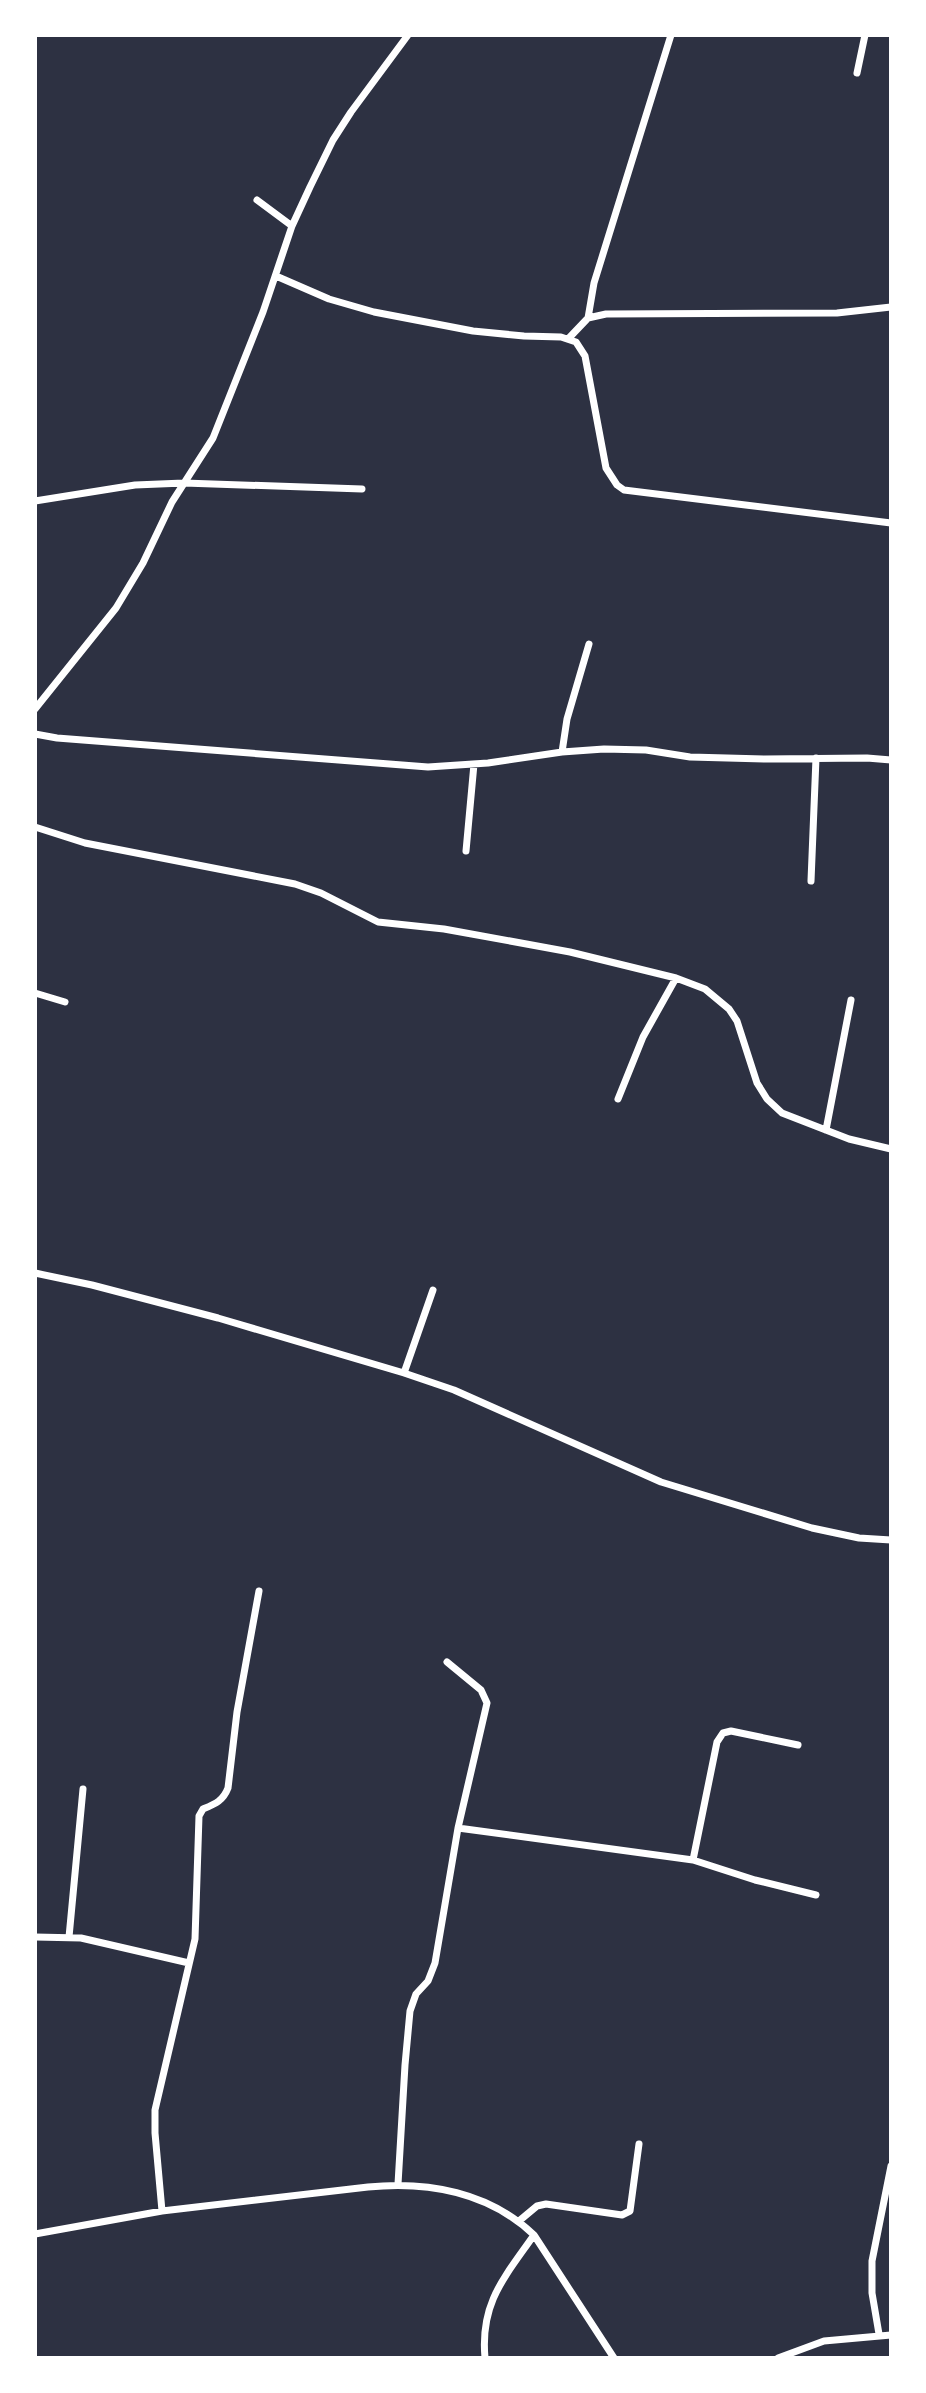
<svg xmlns="http://www.w3.org/2000/svg" width="926" height="2393" font-family="'Source Sans 3',sans-serif">
<rect width="100%" height="100%" fill="#2d3142"/>
<g fill="none" stroke-linecap="round" stroke-linejoin="round">
<path stroke="#fff" stroke-width="7" d="M857,73l8,-38
M257,200l35,26
M276,276l53,23 45,13 99,19 51,5 37,1 15,5 9,14 21,112 11,17 7,5 267,33
M588,318l6,-35 77,-248
M568,339l20,-21 18,-4 231,-1 54,-6
M35,501l100,-16 49,-2 178,6
M35,709l81,-101 27,-45 29,-61 41,-64 50,-126 29,-86 18,-39 23,-47 18,-28 57,-77
M35,734l22,4 371,29 60,-4 74,-11 42,-3 42,1 44,7 74,2 103,-1 24,2
M562,752l5,-33 22,-75
M35,827l50,16 210,41 26,9 57,29 66,7 126,23 106,26 29,11 24,20 8,12 20,62 10,16 15,14 67,26 42,10
M466,851l8,-87
M811,881l5,-123
M35,993l30,9
M618,1099l25,-62 33,-59
M826,1130l25,-130
M35,1273l57,12 126,33 186,55 50,17 207,92 151,46 47,10 32,2
M404,1373l29,-83
M458,1828l235,32 62,20 61,15
M693,1860l24,-118 6,-9 8,-2 67,14
M35,1937l46,1 108,25
M69,1937l14,-148
M398,2184l7,-119 5,-54 6,-17 12,-13 7,-18 23,-135 29,-125 -6,-13 -34,-28
M162,2211l-7,-78v-23l40,-171 4,-123 4,-7c12,-5 20,-8 25,-21l9,-76 22,-121
M519,2221l18,-15 9,-2 76,11 8,-4 9,-67
M35,2234l127,-23 206,-24c60,-6 121,5 166,48l80,123
M879,2334l-7,-41v-32l19,-95
M485,2358c-5,-55 19,-80 49,-123
M778,2358l46,-17 67,-6"/>
</g>
<rect width="926" height="2393" fill="none" stroke="#ffffff" stroke-width="74"/>
</svg>
